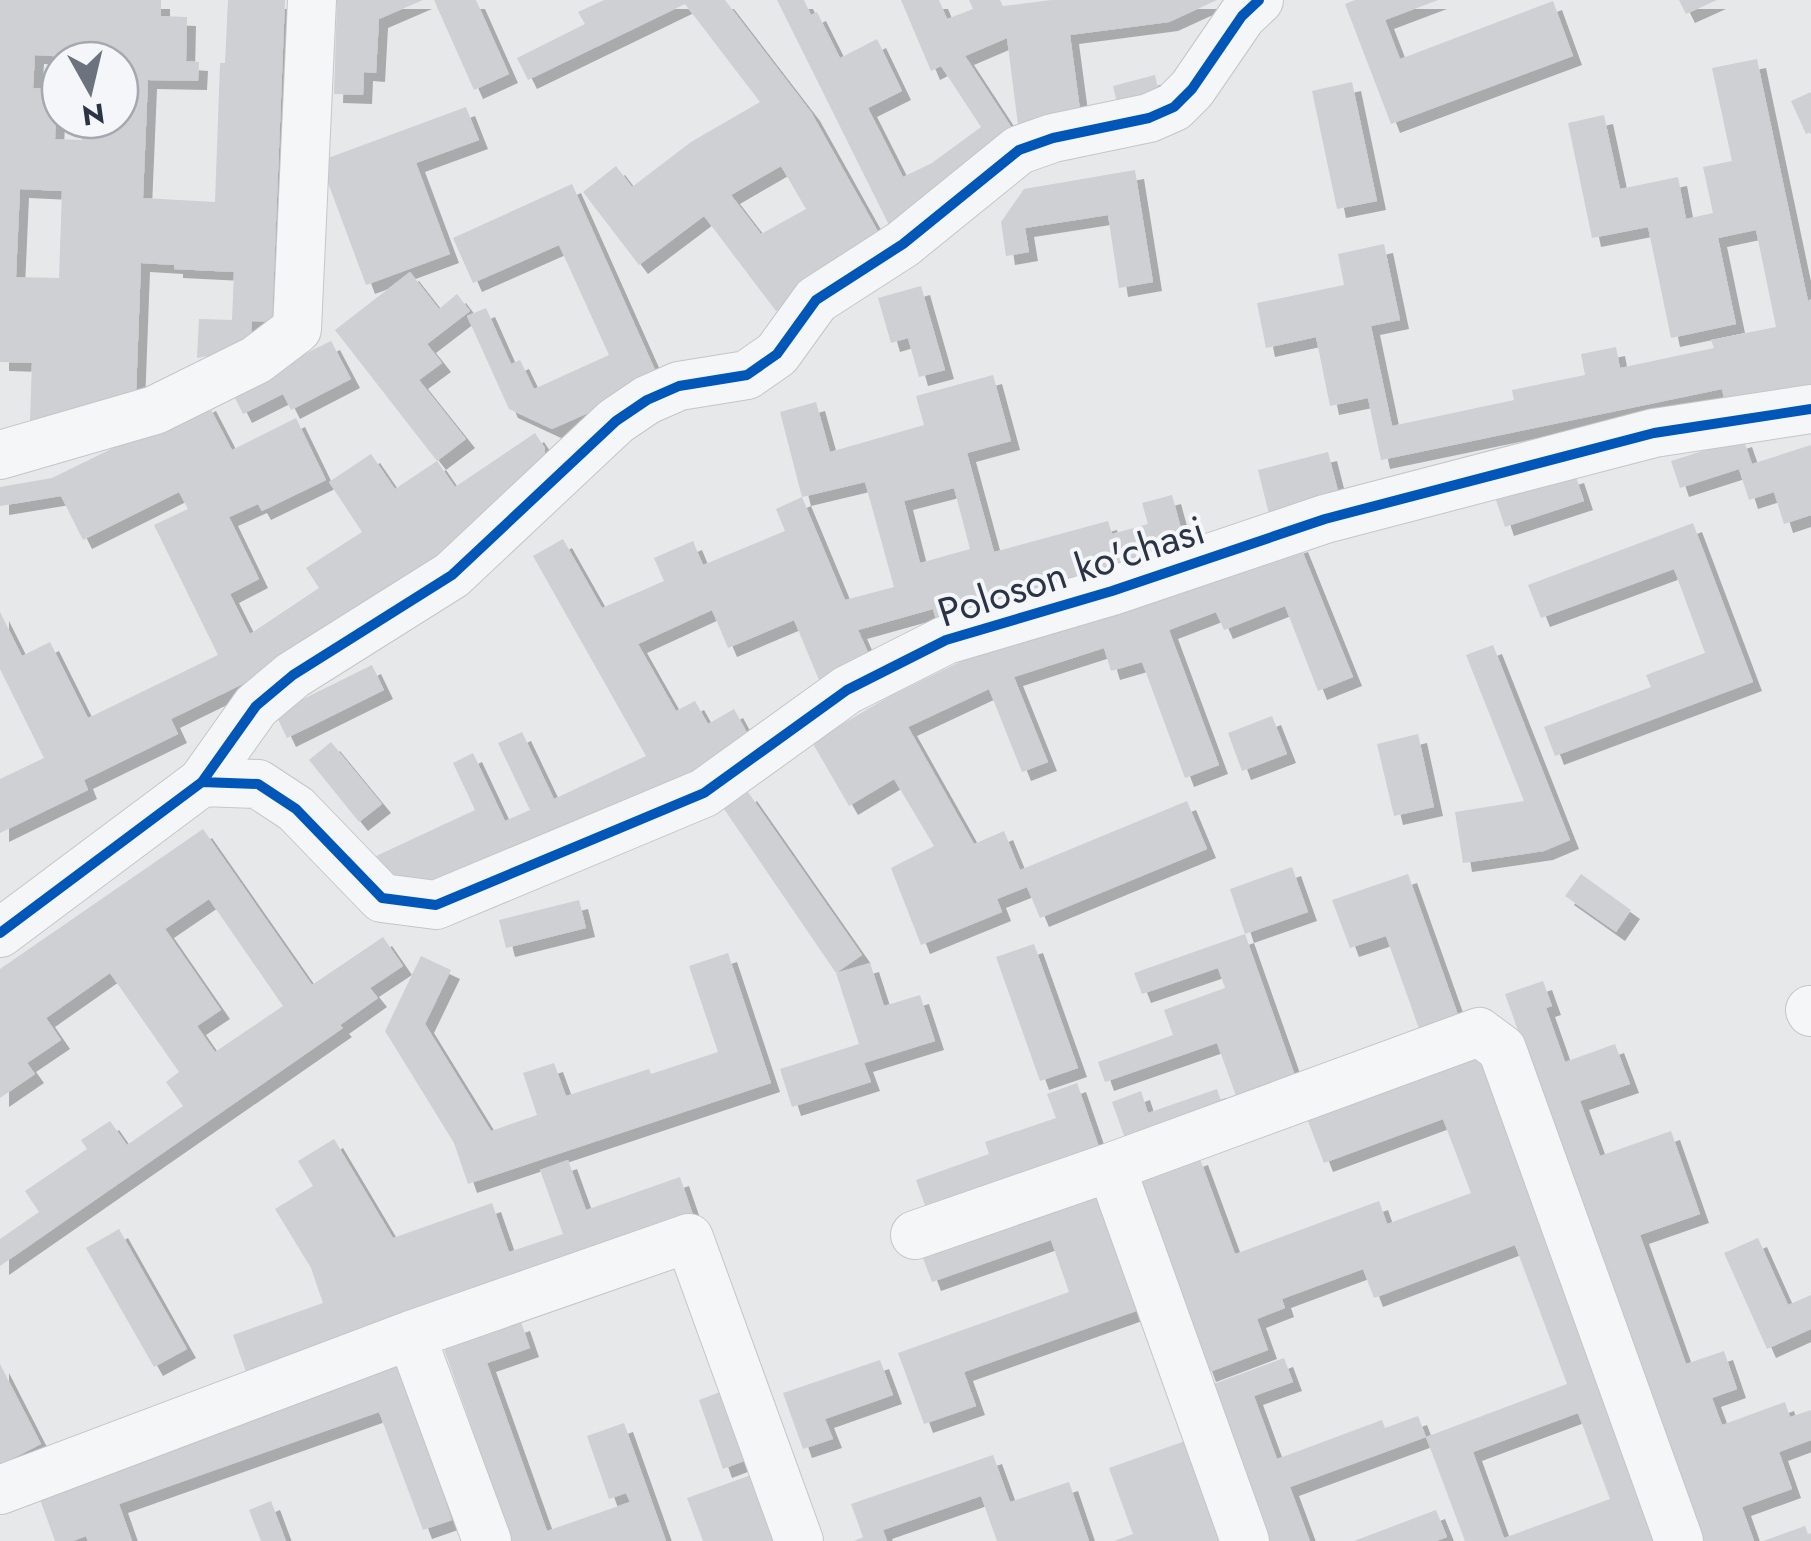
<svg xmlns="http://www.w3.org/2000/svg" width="1811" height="1541" font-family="Jost,sans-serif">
<defs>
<filter id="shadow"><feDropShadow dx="9" dy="9" stdDeviation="0" flood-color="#0004"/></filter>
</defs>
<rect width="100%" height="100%" fill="#e6e8ea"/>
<path fill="#ced0d3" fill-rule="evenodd" filter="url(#shadow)" d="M0,0h161v16l26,1 -1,44 13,1 -1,19 -50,-1 -5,118 72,4 5,-139h5l3,-63h57l-13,322 -20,-1 -2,27 -53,10 2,-39 33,1 2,-48 -60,-3v-4l-33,-2 -5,132 -106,26 2,-58 -32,-1zM35,55l85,5v60h-38v20l-27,-1 2,-50 -24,-1zM20,189l42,2 -3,87 -43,-1z
M337,0h86l-44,19 -3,54 -12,-1 -1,23 -29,-1z
M434,0h42l33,74 -35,16z
M604,0h121l86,112 74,132 -82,46 -27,21 -72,-95 -65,49 -56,-73 33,-26 16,21 59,-45 69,-40 -75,-98 -157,76 -11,-22 68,-34 -7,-12zM781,166l25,43 -45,25 -30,-39z
M777,0h27l7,15 6,-3 23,46 37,-19 25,52 -34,17 35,69 29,-14 49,-36 -40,-61 -10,5 -30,-71h38l8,19 26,-10 -4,-9h31l3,6 48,-6h166l-48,22 -99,13 11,82 -63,8 -11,-87 -42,18 47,72 -21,13 11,16 -53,38 -60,30z
M1355,0h83l-53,20 15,39 153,-58 20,55 -182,68 -46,-120z
M1679,0h38l-31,14z
M1757,59l51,242 3,-2v86l-86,18 -3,-14 -341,71 -13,-62 -38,8 -14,-69 -50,11 -9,-45 87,-18 -6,-31 46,-10 16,76 -29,6 21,100 122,-26 -2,-10 73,-15 -4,-21 35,-7 4,21 94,-20 -3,-8 65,-13 -20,-97 -38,8 18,86 -65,14 -23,-111 -56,11 -24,-115 36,-8 16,74 58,-12 8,42 27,-6 -10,-46 29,-6 -20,-93z
M1155,75l4,18 -42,10 -4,-17z
M1352,82l25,119 -40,8 -25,-118z
M1811,92v40l-5,2 -15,-33z
M466,107l13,33 -63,23 34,91 -84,31 -46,-124z
M1135,170l18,112 -34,6 -11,-73 -83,13 4,24 -23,4 -5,-34 23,-33z
M572,184l88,197 -108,48 -43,-20 -42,-93 19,-8 25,56 9,-4 14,29 75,-34 -50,-110 -86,38 -20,-45z
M410,272l29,37 18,-15 13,17 -43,33 15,19 -23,17 47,59 -29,22 -102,-131z
M921,286l24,84 -26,7 -11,-39 -17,5 -13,-45z
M331,341l20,38 -60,31 -8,-16 -40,20 -12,-24z
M993,375l18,66 -44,12 27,99 114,-31 4,13 36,-10 -6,-21 30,-8 15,55 -251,69 -3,-10 -75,21 13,29 -52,21 -25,-60 -66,28 -16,-38 -74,34 38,67 19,-10 13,23 26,-15 17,31 -87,49 -163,76 -5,-11 -77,36 -32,-4 -13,-29 101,-47 -22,-47 20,-10 32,68 25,-11 -32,-67 24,-11 32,67 92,-43 -113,-200 30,-17 39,69 62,-27 -10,-23 39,-17 10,24 82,-34 -9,-22 26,-12 43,103 49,-13 -29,-105 -63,15 -22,-85 36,-10 14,50 94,-27 -8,-29zM954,488l16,61 -50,14 -16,-62z
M207,402l25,48 64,-32 30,62 -64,31 -4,-7 -29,13 30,62 -29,15 20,40 69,-46 -13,-20 56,-36 -33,-50 42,-28 24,35 42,-28 18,26 80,-54 10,15 -1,32 -60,51 -217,141 -96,47 7,15 -94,46 4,10 -88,43v-54l44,-21 -44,-89v-57l22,44 28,-14 38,76 130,-63 -64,-130 34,-16 -9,-17 -96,48 -22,-44 -61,10v-19l52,-9z
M1743,438l9,26 59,-19v70l-27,9 -10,-32 -25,8 -10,-31 -59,19 -9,-27z
M1328,452l11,43 -70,19 -11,-44z
M1575,474l9,27 -79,26 -9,-27z
M1693,523l60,159 -198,74 -11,-29 107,-40 -5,-12 59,-22 -31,-84 -133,49 -13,-33z
M1299,543l54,134 -35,14 -33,-85 -61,24 -8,-18 -47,18 50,135 -34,13 -43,-116 -31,9 -7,-23 -90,29 34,85 -26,10 -33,-83 -81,38 66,117 30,-13 16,39 167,-69 20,48 -167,69 -13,-31 -30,12 5,13 -81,33 -30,-77 43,-22 -40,-67 -45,27 -37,-64 78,-46 111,-54z
M1493,645l77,195 -26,11 -81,12 -8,-51 69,-11 -58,-146z
M372,665l12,25 -97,48 -12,-25z
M1272,716l15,38 -45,17 -14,-38z
M1418,734l16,73 -40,9 -17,-72z
M331,742l51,62 -23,18 -50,-62z
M748,792l114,163 -26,18 -112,-164z
M203,829l109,156 71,-48 20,29 -33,22 8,10 -38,27 3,3 -343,238v-27l39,-27 -14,-21 62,-42 -6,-9 29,-19 17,24 56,-39 -17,-24 13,-10 -69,-99 -64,45 15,22 -34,23 8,11 -35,24v-129zM209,899l74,107 -68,46 -18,-26 24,-16 -56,-81z
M1292,867l16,45 -63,22 54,153 -59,20 -23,-64 -112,39 -7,-20 75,-27 -9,-25 61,-22 -7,-20 -76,26 -8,-21 111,-39 -15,-45z
M1408,874l54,152 -39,14 -37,-104 -36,12 -18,-48z
M1581,874l50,36 -15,22 -51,-36z
M579,900l7,28 -80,20 -7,-28z
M1034,944l44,124 -38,13 -44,-124z
M728,953l43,130 -303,101 -14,-41 -69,-112 36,-75 30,14 -26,54 66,107 46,-16 -14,-42 31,-10 12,33 83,-27 2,5 67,-22 -29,-86z
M870,963l14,43 36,-11 15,46 -71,22 7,19 -79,25 -12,-38 79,-25 -23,-71z
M1543,981l9,25 -6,2 19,54 50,-18 15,40 -50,17 20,55 71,-25 29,83 -60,21 46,129 38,-13 13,38 -25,9 10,27 63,-23 5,15 21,-7v30l-32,12 13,37 -50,18 12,34h-55l-194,-547z
M1479,1052l182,489h-196l-39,-104 141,-53 -52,-139 -141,53 -11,-29 -81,30 3,9 -28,11 11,31 -61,23 -72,-193 64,-24 36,98 144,-53 8,23 84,-31 -28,-74 -119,44 -18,-47zM1578,1413l32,86 -106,39 -31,-86z
M1077,1083l23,67 -173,61 -11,-31 73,-26 -4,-12 71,-24 -9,-24z
M1217,1089l7,21 -97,34 -15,-42 29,-11 7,22z
M334,1139l59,99 99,-35 17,49 54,-18 -23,-64 28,-10 18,50 94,-33 13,38 -447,157 -13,-37 90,-32 -12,-35 -36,-59 38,-23 -15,-25z
M1097,1191l42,119 -175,62 12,34 -52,18 -26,-71 171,-61 -18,-52 -119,42 -11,-29z
M119,1229l68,120 -33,18 -68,-119z
M1758,1238l30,67 23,-10v34l-44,20 -43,-96z
M521,1322l9,26 -43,15 60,168 83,-29 -4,-9 -17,6 -22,-63 37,-13 42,118h-154l-68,-192z
M1284,1358l9,24 -39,14 23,63 105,-39 3,8 33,-12 8,21 -136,50 20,54h-40l-59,-156z
M880,1360l13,35 -68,24 8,20 -30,10 -20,-56z
M397,1363l55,157 -29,10 -44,-118 -260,92 13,37h-44l-2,-5 -13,5h-18l-18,-50z
M0,1364l41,80 -41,21z
M720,1392l24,69 -21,8 -24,-69z
M1185,1441l36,100h-107l19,-7 -24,-66z
M993,1455l17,47 59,-20 20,59h-92l-16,-45 -98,34 4,11h-33l9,-4 -12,-33z
M754,1474l24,67h-75l-16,-43z
M271,1501l15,40h-25l-12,-31z
M1436,1510l11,27 -11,4h-82z
M1805,1526l3,8 3,-1v8h-48z"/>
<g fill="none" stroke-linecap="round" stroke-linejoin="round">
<g stroke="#c4c6c8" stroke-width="50">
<path id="minor" d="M0,455l155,-45 101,-50 41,-31 15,-329
M202,782l56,2 38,25 86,89 54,7 268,-112 143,-103 99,-50 166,-49 213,-72 329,-86 157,-24
M0,933l202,-151 54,-76 37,-31 159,-100 164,-154 31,-21 32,-14 68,-11 30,-21 39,-54 87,-56 116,-94 34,-12 96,-20 25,-11 18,-18 50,-73 17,-16
M1810,1010l1,2
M1111,1167l134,374
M915,1235l196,-68 368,-135 23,17 177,492
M411,1335l76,206
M0,1490l411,-155 278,-97 110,303"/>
</g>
<use href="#minor" stroke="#f5f6f7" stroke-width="48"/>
<g stroke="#f4f6f9" stroke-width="16">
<path id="cycleway" d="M202,782l56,2 38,25 86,89 54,7 268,-112 143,-103 99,-50 166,-49 213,-72 329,-86 157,-24
M0,933l202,-151 54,-76 37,-31 159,-100 164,-154 31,-21 32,-14 68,-11 30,-21 39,-54 87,-56 116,-94 34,-12 96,-20 25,-11 18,-18 50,-73 17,-16"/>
</g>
<use href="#cycleway" stroke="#0057b8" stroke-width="10"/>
</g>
<g text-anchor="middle" stroke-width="8" stroke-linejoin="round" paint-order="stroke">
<g font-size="40" fill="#2b3445" stroke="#f4f6f9">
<text transform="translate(1071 571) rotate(-18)" y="14">Poloson ko'chasi</text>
</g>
</g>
<g transform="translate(90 90) rotate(172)"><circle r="48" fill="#f4f6f9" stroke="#a4a8b1" stroke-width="2.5"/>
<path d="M0-8L18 38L0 25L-18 38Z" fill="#6c737f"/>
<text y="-15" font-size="28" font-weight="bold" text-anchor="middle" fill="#2b3445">N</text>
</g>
</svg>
